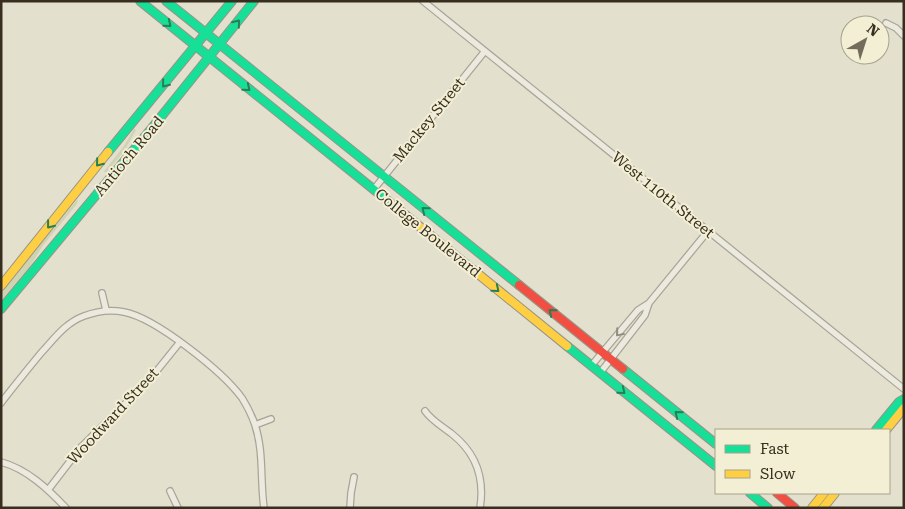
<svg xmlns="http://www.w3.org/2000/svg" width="905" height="509" font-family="'Roboto Serif',serif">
<rect width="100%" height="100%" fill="#e3e0ce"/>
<path fill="#ced3b1" d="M134,129l2,1 -12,21 -18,22 -2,-2 2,-2 18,-23z
M77,200l1,1 -2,4 -32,39 -14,22 -29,35v-10z"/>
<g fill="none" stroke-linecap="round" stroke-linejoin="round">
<g stroke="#a8a597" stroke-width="8">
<path id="street" d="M423,1l481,388
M886,23l10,5 8,8
M374,189l111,-138
M102,293l4,17
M591,366l47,-56 11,-7
M600,373l45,-58 4,-12 59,-72
M1,403c13,-17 27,-34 40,-50 13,-14 24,-30 43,-37 13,-5 26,-7 40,-4 32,6 99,60 118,86 5,8 10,18 13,27 9,27 5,55 9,83
M425,411c7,10 17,15 27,23 24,19 33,43 28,74
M255,425l16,-6
M1,462c26,7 47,27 65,46
M48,490l33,-43 54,-53 20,-21 25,-31
M170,491l8,17
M350,508l1,-15 3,-16"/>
</g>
<g stroke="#989487" stroke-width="10">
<path id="fast" d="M140,1l258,208
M166,1l353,284
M108,152l124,-151
M1,309l151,-181 102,-127
M567,346l149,120
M623,369l93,75
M876,430l23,-28 5,-3
M750,493l18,15"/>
</g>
<g stroke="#989487" stroke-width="10">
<path id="slow" d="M398,209l169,137
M1,286l107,-134
M886,430l18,-22
M812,508l12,-15
M823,508l12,-15"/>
</g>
<g stroke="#989487" stroke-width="10">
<path id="jam" d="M519,285l104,84
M777,493l18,15"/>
</g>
<use href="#street" stroke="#ece9df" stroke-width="5.5"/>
<use href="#fast" stroke="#16e098" stroke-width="8"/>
<use href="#slow" stroke="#ffcf43" stroke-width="8"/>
<use href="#jam" stroke="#f24e42" stroke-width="8"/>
</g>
<defs><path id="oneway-chevron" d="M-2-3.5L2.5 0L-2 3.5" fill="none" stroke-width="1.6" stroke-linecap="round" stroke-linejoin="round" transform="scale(1.25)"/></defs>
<g stroke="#287e55">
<use href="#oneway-chevron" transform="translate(237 23) rotate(-51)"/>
<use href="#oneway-chevron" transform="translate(168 24) rotate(39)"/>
<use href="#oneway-chevron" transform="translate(165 84) rotate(129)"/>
<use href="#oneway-chevron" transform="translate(247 88) rotate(39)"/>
<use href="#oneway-chevron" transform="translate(99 163) rotate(129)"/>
<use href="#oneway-chevron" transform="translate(425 210) rotate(-141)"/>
<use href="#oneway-chevron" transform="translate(50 225) rotate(128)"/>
<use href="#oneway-chevron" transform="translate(496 289) rotate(39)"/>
<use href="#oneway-chevron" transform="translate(552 312) rotate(-141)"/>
<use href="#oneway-chevron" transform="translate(622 391) rotate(39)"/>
<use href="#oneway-chevron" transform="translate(678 414) rotate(-141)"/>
</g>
<use stroke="#928c7f" href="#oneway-chevron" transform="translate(619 333) rotate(130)"/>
<g text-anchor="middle" stroke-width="4" stroke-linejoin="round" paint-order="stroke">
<g font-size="15" fill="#372e1f" stroke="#f3efd5">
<text transform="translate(429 120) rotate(-51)" y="5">Mackey Street</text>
<text transform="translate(129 156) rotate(-50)" y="5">Antioch Road</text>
<text transform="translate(663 195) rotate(39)" y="5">West 110th Street</text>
<text transform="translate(428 233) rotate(39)" y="5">College Boulevard</text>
<text transform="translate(113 416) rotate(-47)" y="5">Woodward Street</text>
</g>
</g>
<rect width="905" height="509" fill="none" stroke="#372e1f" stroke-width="5"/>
<rect x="715" y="429" width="175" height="65" fill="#f3efd5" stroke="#a8a28c"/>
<rect x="725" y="445" width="25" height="8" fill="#16e098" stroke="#a8a28c"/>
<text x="760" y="454" font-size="15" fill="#372e1f">Fast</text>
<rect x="725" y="470" width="25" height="8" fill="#ffcf43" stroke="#a8a28c"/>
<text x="760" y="479" font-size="15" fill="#372e1f">Slow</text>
<g transform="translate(865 40) rotate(39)"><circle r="24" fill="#f3efd5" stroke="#a8a28c"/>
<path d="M0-4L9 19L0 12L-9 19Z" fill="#736c5c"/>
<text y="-8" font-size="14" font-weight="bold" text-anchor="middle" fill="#372e1f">N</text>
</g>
</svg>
